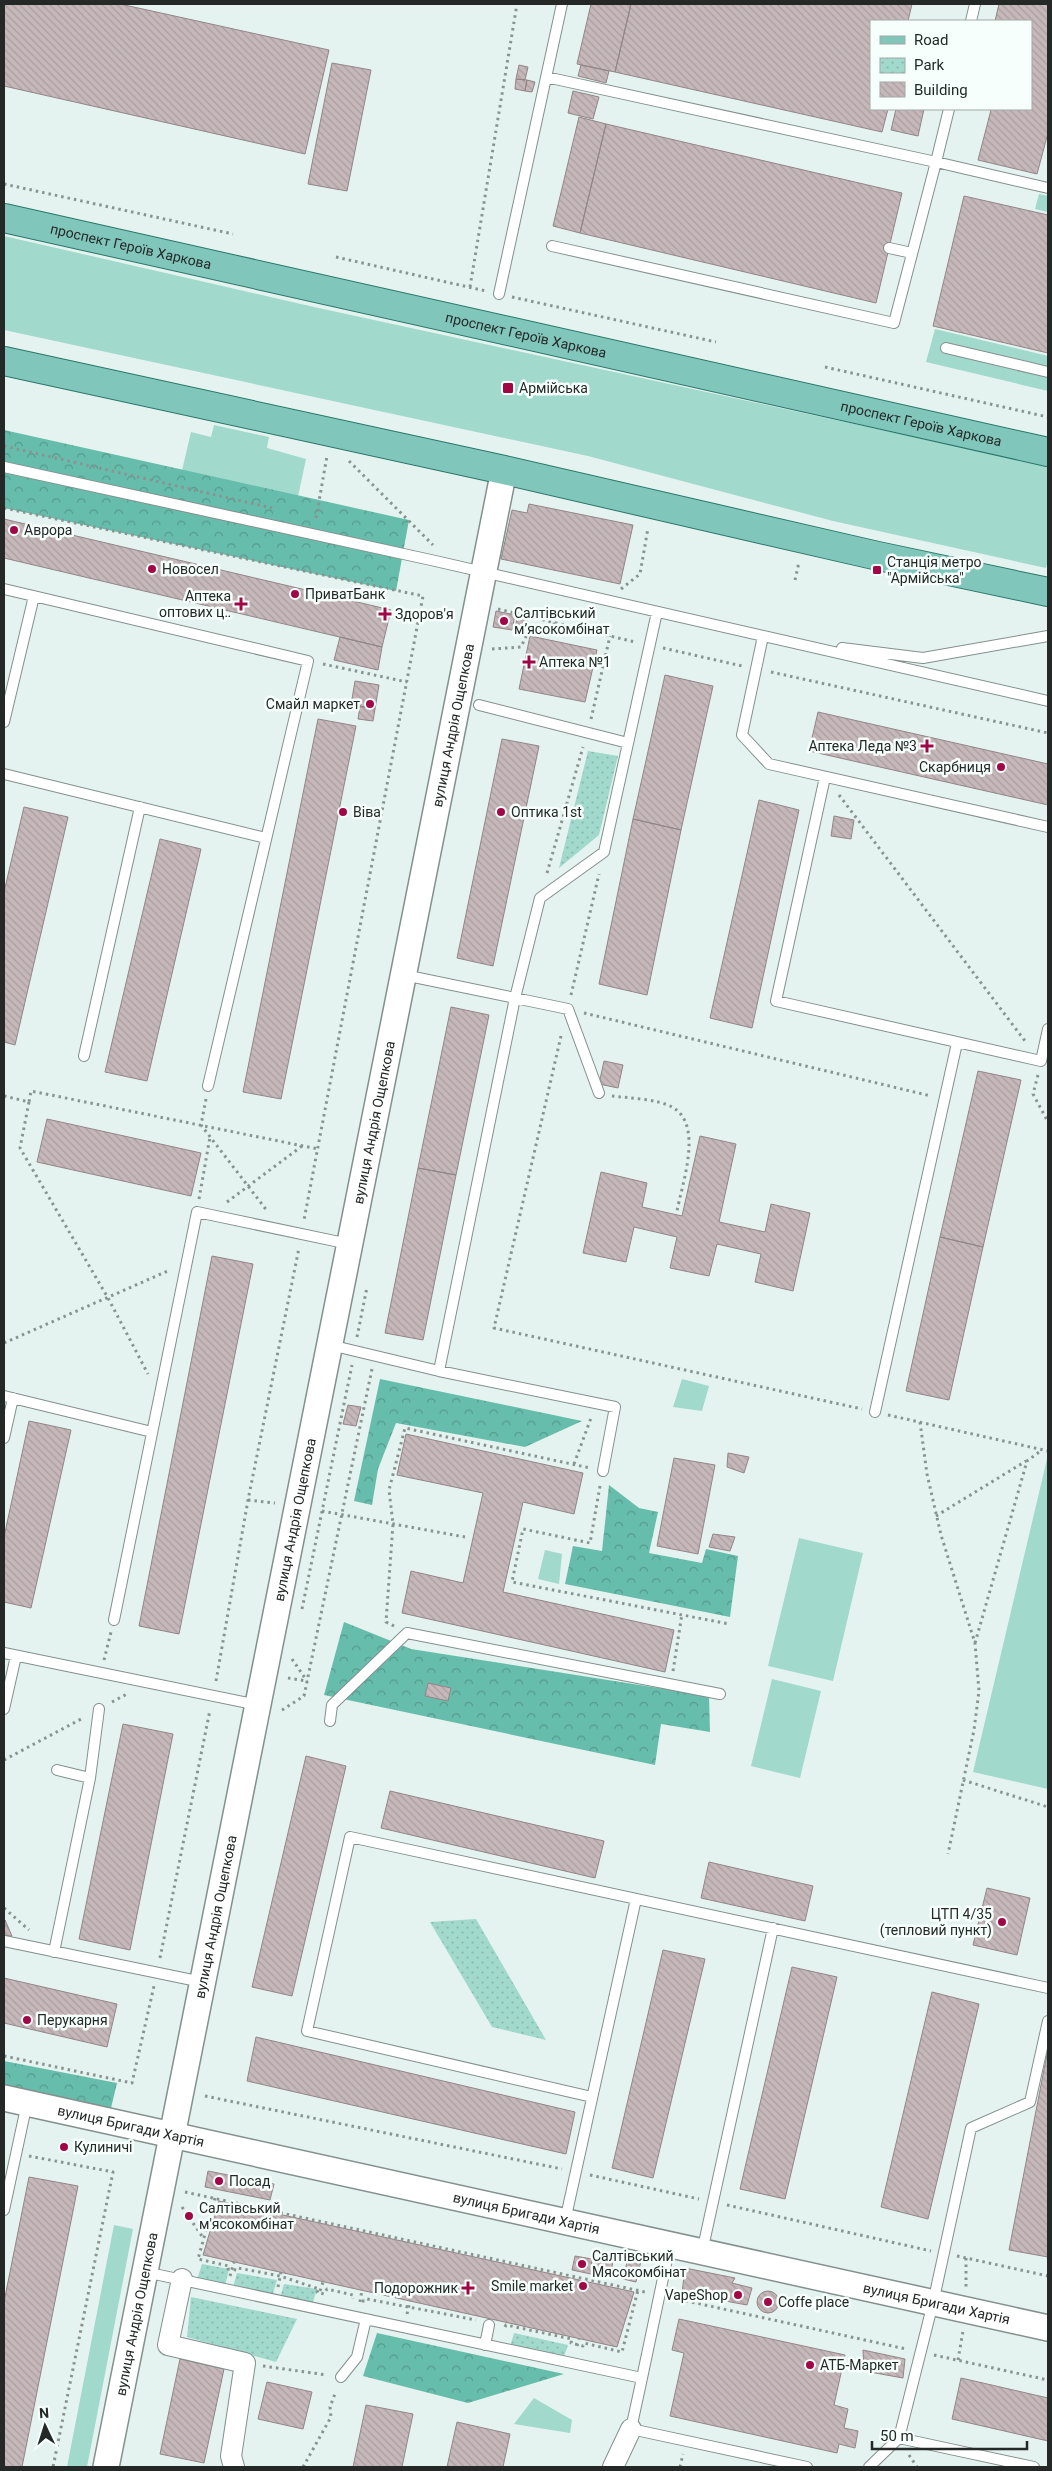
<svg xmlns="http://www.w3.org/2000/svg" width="1052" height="2471" font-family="Roboto,sans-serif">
<defs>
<pattern id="forest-crowns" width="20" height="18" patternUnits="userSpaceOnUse" patternTransform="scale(1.25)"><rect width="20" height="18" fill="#67bdac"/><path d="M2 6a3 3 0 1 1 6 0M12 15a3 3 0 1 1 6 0" fill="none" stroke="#559a8c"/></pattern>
<pattern id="park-dots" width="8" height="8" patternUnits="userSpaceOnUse" patternTransform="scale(1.25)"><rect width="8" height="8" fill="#a1d9cc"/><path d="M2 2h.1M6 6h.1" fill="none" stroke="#8abaaf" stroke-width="1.8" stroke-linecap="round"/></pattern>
<pattern id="building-back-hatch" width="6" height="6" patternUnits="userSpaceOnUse" patternTransform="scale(1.25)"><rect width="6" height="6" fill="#c6b8ba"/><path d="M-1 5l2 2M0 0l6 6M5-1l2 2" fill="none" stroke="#aa9ea0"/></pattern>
</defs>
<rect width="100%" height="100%" fill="#e4f3ef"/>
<path fill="#a1d9cc" d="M1039,194l9,2v16l-13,-3z
M4,236l310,71 734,159v94l-2,8 -213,-47 -245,-65 -584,-126z
M935,329l113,27v12l-104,-24 -2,7 106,25v15l-122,-29z
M214,425l55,12 -2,11 39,11 -9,42 -116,-26 10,-43 20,5z
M682,1379l27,7 -7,25 -29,-4z
M1047,1459h1v330l-75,-17z
M799,1538l64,15 -30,128 -65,-15z
M545,1550l17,4 -3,30 -21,-5z
M772,1679l49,12 -21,87 -49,-12z
M114,2225l19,4 -46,238h-20z
M534,2398l38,22 -2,13 -56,-9z"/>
<path fill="url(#forest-crowns)" d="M4,430l405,90 -13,71 -392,-83z
M380,1379l202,42 -57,26 -129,-24 -18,46 -6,36 -18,-4z
M609,1485l30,23 19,4 -9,41 53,10 4,-14 32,7 -8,61 -165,-33 8,-38 29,5z
M344,1622l67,27 298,47 1,36 -49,-8 -6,41 -331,-70z
M4,2061l113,22 -6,25 -107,-21z
M377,2333l187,41 -96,29 -105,-27z"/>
<path fill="url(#park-dots)" d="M588,751l30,5 -19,79 -40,33z
M476,1919l70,121 -54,-13 -62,-105z
M202,2264l27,5 -4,17 -28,-6z
M237,2273l40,7 -5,17 -39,-10z
M284,2284l33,5 -5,16 -32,-7z
M191,2297l106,22 -21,43 -89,-25z
M514,2333l54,12 -5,14 -53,-12z"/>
<path fill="url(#building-back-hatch)" stroke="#928587" d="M4,4h116l209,46 -24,104 -301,-68z
M591,4h40l-16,68 -38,-8z
M631,4h281l-4,17h-37v88h17l-6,23 -267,-60z
M999,4h49v129l-11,41 -59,-14 13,-50 -7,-1h47v-88h-36z
M332,63l39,7 -24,121 -39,-7z
M519,65l9,2 -3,13 -9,-1z
M581,65l28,6 -3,12 -28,-7z
M516,79l11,1 -2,11 -10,-2z
M527,80l8,2 -3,10 -7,-1z
M573,91l26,6 -6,22 -25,-6z
M896,109h28l-6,27 -27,-6z
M579,117l27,7 -26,109 -27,-7z
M606,124l296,69 -26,110 -296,-70z
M964,196l84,19v138l-115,-27z
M529,504l104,21 -13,59 -119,-25 11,-49 15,3z
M4,519l387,91 -9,37 -378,-89z
M496,611l19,4 -3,15 -19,-3z
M516 623a6 6 0 1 1 12 0a6 6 0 1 1-12 0Z
M530,636l67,14 -12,52 -66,-13z
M340,637l42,10 -4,23 -44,-10z
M665,675l48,11 -32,144 -48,-11z
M355,681l24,4 -4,24 -24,-4z
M360,706l15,3 -2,12 -15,-2z
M818,712l230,52v41l-239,-54z
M318,719l38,7 -75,373 -38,-7z
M502,739l37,7 -46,220 -36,-8z
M759,800l40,10 -47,218 -42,-10z
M24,807l44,10 -53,228 -11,-3v-150z
M834,816l20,4 -3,19 -20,-3z
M633,819l48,11 -34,165 -48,-11z
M160,839l41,10 -54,232 -42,-9z
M451,1007l38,8 -33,160 -38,-7z
M604,1061l19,4 -5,23 -19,-4z
M978,1071l43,9 -38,167 -43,-10z
M47,1119l154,34 -10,43 -154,-34z
M700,1136l36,8 -17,78 46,10 6,-28 39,9 -17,78 -38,-9 6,-28 -44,-10 -8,32 -39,-8 7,-31 -43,-10 -8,35 -43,-9 18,-81 46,11 -5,24 40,9z
M418,1168l38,7 -33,165 -38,-7z
M940,1237l43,10 -34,153 -43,-9z
M212,1256l41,8 -74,370 -40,-8z
M348,1405l13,2 -5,19 -13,-2z
M29,1421l42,9 -40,178 -27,-6v-65z
M406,1434l177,39 -9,41 -51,-12 -20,90 171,38 -9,42 -263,-59 9,-42 52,12 20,-90 -86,-18z
M728,1453l21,4 -5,16 -17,-6z
M674,1458l41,7 -17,89 -41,-8z
M713,1534l22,3 -5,14 -21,-4z
M428,1683l23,5 -3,13 -23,-5z
M123,1724l50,10 -43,216 -51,-11z
M306,1756l40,10 -54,230 -40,-9z
M390,1791l214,50 -9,37 -214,-50z
M709,1862l104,24 -8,35 -104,-23z
M987,1888l43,10 -13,57 -44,-10z
M5,1920l7,16h-8z
M663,1950l42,9 -52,219 -41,-10z
M792,1967l45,10 -52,222 -45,-10z
M4,1978l113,26 -10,43 -103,-24z
M932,1992l47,12 -51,215 -47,-12z
M256,2037l319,75 -9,42 -319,-73z
M1048,2049v208l-39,-7z
M208,2171l66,13 -4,16 -65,-13z
M29,2177l49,9 -56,281h-18v-165z
M219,2201l415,91 -17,55 -414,-92z
M575,2256l17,3 -1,15 -19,-4z
M596,2258l17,3 -3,16 -17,-3z
M628,2258l13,3 -5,21 -13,-3z
M685,2268l50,10 -3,5 20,5 -5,17 -65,-12z
M757 2302a11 11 0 1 1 22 0a11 11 0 1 1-22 0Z
M679,2319l166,36 -11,50 14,4 -4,19 14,3 -3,17 -16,-4 -2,9 -167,-37 14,-63 -12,-3z
M863,2350l42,9 -2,19 -39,-7z
M180,2359l44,10 -20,94 -44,-9z
M961,2378l87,20v43l-96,-22z
M267,2382l45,10 -9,37 -45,-10z
M366,2405l47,9 -11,53h-49z
M457,2422l53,12 -7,33h-56z"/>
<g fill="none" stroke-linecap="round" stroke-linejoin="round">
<g stroke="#83908d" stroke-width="12">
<path id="service" d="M971,21l4,-17
M546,77l390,85 13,-53
M552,246l342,77 42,-161 112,26
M889,248l23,5
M499,294l63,-290
M946,348l102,24
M4,467l427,93 617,141
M4,589l304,72 -100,425
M763,636l-21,99 27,29 279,63
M842,648l81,10 125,-22
M479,705l149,38
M4,722l30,-126
M4,774l262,64
M825,777l-49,224 265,60 7,-32
M404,975l111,23 25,-100 64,-46 53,-240
M84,1056l56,-249
M330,1345l109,26 76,-373 53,11 31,84
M439,1371l176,36 -12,64
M4,1396l148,36
M875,1412l82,-369
M4,1438l9,-40
M114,1620l83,-408 152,32
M4,1653l254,52
M4,1709l12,-53
M330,1721l2,-16 75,-72 313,61
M57,1770l33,8
M4,1941l198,41
M54,1952l36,-174 9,-69
M592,2097l-285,-66 43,-194 698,151
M4,2210l23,-107
M565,2221l71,-322
M702,2252l71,-324
M145,2272l497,106 28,-133
M485,2345l4,-20
M341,2377l16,-20 9,-38
M642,2378l-11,51 176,38
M899,2438l135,29
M869,2467l30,-29 34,-135 38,-175 59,-26 18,-81"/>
</g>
<g stroke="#83908d" stroke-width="22">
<path id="minor" d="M182,2279l-14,66 77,18 -14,93 3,11
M613,2467l18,-38"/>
</g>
<g stroke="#83908d" stroke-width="28">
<g id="tertiary">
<path id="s1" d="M4,2098l1044,230"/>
<path id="s2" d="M106,2467l398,-1997"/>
</g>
</g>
<g stroke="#2a766a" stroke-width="30">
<g id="primary">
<path id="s3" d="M4,218l1044,234"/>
<path d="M4,361l500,109 374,86 170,36"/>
</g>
</g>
<path stroke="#899491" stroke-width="3" stroke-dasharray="2.5 4" stroke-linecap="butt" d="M4,184l229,50
M336,257l150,34
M470,287l47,-283
M512,297l204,45
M825,367l223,50
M4,446l268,62
M349,461l84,84
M4,508l419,88 -119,624
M316,518l11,-62
M795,580l4,-18
M621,589l19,-15 8,-46
M498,609l137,33
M663,648l79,18
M492,649l29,-2 7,-15 29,-9
M323,664l84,18
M771,672l277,61
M591,719l19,-83
M839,795l186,246
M547,873l36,-126
M571,995l28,-121
M584,1013l347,83
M561,1036l-67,292 368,81
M1038,1075l-5,19 15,28
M4,1096l25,6 2,-11 287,58
M612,1096c16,2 46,3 60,11 32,17 10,77 5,104
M206,1099l-5,26 67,87
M29,1102l-9,46 88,150 40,76
M199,1199l11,-62
M227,1202l75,-56
M357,1337l10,-50
M4,1343l166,-73
M888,1415l160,36
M920,1422l7,52 14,61 34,108 4,48 -5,39 -26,124
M574,1464l17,-46
M600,1486l-10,57 -67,-14 -11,53 217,42
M248,1500l27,3
M322,1511l143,26
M936,1516l90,-55
M302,1609l50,-244
M394,1626l-8,-4 7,-98 -4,-34 16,-62 185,40
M975,1643l52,-182 15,-11
M292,1659l15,22
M104,1660l7,-28
M673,1671l9,-57
M288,1678l19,3
M216,1681l32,-181 51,-252
M112,1702l15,-8
M282,1710l22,-14 68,-327
M4,1760l79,-42
M963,1780l85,27
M4,1908l25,22
M160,1958l50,-248
M4,2056l128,27 22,-97
M205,2096l357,73
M29,2156l84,16 -60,295
M590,2175l109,24
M185,2192l460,100
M215,2198l-17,61 31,7 -1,3 9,1 1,-2 42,8 39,13 -2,3 7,2 3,-5 26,6v4
M727,2205l204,46
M182,2207l22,32
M957,2256l91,20
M966,2258v30
M230,2276l4,-14
M278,2287l3,-15
M320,2291l3,-9
M673,2298l233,51
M362,2301h4l1,-2 109,21
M360,2302l2,-12
M407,2314l3,-13
M505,2327l1,-2 66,14 -1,4 12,3 1,-3 38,9 16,-62
M577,2346l2,-7
M934,2355l114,25
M958,2360l5,-29
M263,2366l64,9
M909,2455l8,12
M303,2467l28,-50 -1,-10 6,-16
M680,2467l3,-13"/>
<use href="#service" stroke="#fff" stroke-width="10"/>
<use href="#minor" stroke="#fff" stroke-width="20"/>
<use href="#tertiary" stroke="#fff" stroke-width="25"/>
<use href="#primary" stroke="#81c6bb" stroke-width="28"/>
</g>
<g fill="#a10645" stroke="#f6fffc" stroke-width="2">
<rect x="502" y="382" width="12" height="12" rx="2.5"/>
<circle cx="14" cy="530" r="5"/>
<circle cx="152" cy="569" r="5"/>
<rect x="872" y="565" width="10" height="10" rx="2.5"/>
<circle cx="295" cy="594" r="5"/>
<path d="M238.5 596.5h5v5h5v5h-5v5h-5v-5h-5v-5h5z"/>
<path d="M382.5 606.5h5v5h5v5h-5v5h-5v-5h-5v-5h5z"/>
<circle cx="504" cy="621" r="5"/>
<path d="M526.5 654.5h5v5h5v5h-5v5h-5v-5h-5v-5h5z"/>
<circle cx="370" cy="704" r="5"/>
<path d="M924.5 738.5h5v5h5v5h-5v5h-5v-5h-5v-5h5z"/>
<circle cx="1001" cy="767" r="5"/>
<circle cx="343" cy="812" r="5"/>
<circle cx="501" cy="812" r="5"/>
<circle cx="1002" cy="1922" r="5"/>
<circle cx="27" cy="2020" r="5"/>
<circle cx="64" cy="2147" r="5"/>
<circle cx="219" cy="2181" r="5"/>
<circle cx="189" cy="2216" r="5"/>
<circle cx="582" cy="2264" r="5"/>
<circle cx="583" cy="2286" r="5"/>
<path d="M465.5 2280.5h5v5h5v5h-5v5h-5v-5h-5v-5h5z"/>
<circle cx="738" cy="2295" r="5"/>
<circle cx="768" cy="2302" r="5"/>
<circle cx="810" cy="2365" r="5"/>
</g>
<g text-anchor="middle" stroke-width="5" stroke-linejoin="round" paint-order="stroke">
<g font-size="14" fill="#242928" stroke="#f6fffc">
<text dy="5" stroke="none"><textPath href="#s3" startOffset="130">проспект Героїв Харкова</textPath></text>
<text dy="5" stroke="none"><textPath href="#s3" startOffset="535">проспект Героїв Харкова</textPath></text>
<text dy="5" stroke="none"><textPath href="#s3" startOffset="940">проспект Героїв Харкова</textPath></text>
<text dy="5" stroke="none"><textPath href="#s2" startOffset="1776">вулиця Андрія Ощепкова</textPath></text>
<text dy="5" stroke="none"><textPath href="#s2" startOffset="1371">вулиця Андрія Ощепкова</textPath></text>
<text dy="5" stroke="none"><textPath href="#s2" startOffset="966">вулиця Андрія Ощепкова</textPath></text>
<text dy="5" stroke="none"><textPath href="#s2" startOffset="561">вулиця Андрія Ощепкова</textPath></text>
<text dy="5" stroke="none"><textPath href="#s1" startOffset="130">вулиця Бригади Хартія</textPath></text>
<text dy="5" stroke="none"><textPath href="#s1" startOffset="535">вулиця Бригади Хартія</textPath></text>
<text dy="5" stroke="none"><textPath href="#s1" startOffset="955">вулиця Бригади Хартія</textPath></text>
<text dy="5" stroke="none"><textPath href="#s2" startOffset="156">вулиця Андрія Ощепкова</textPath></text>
</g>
<g font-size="14" fill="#242928" stroke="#f6fffc" text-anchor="start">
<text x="519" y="393">Армійська</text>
<text x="24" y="535">Аврора</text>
<text x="887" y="567">Станція метро<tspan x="887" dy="16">"Армійська"</tspan></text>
<text x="162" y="574">Новосел</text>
<text x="305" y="599">ПриватБанк</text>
<text x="231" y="601" text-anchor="end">Аптека<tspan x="231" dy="16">оптових ц‥</tspan></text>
<text x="514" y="618">Салтівський<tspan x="514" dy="16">мʼясокомбінат</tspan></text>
<text x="395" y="619">Здоров'я</text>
<text x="539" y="667">Аптека №1</text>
<text x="360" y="709" text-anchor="end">Смайл маркет</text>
<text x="917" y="751" text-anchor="end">Аптека Леда №3</text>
<text x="991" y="772" text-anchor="end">Скарбниця</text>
<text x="353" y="817">Віва</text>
<text x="511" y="817">Оптика 1st</text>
<text x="992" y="1919" text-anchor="end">ЦТП 4/35<tspan x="992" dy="16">(тепловий пункт)</tspan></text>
<text x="37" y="2025">Перукарня</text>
<text x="74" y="2152">Кулиничі</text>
<text x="229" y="2186">Посад</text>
<text x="199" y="2213">Салтівський<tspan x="199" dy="16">м'ясокомбінат</tspan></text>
<text x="592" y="2261">Салтівський<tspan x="592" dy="16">Мясокомбінат</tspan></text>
<text x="573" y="2291" text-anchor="end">Smile market</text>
<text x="458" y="2293" text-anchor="end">Подорожник</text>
<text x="728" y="2300" text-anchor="end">VapeShop</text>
<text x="778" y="2307">Coffe place</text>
<text x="820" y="2370">АТБ-Маркет</text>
</g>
</g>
<rect width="1052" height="2471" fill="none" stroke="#242928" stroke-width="10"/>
<rect x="870" y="20" width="162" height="90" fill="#f6fffc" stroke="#a2a9a7"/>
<rect x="880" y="36" width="25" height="8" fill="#81c6bb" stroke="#a2a9a7"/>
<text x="914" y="45" font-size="15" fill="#242928">Road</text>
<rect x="880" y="58" width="25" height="15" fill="url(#park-dots)" stroke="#a2a9a7"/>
<text x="914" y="70" font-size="15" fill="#242928">Park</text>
<rect x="880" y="82" width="25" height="15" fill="url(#building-back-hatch)" stroke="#a2a9a7"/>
<text x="914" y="95" font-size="15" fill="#242928">Building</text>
<g transform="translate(45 2426) rotate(356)" stroke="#f6fffc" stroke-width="4" paint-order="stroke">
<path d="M0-4L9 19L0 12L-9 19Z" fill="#242928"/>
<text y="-8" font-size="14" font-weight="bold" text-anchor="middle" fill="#242928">N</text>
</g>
<path d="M872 2441v8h155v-8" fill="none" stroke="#242928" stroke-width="2.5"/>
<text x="880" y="2441" font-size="15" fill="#242928" stroke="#f6fffc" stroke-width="4" paint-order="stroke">50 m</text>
</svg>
